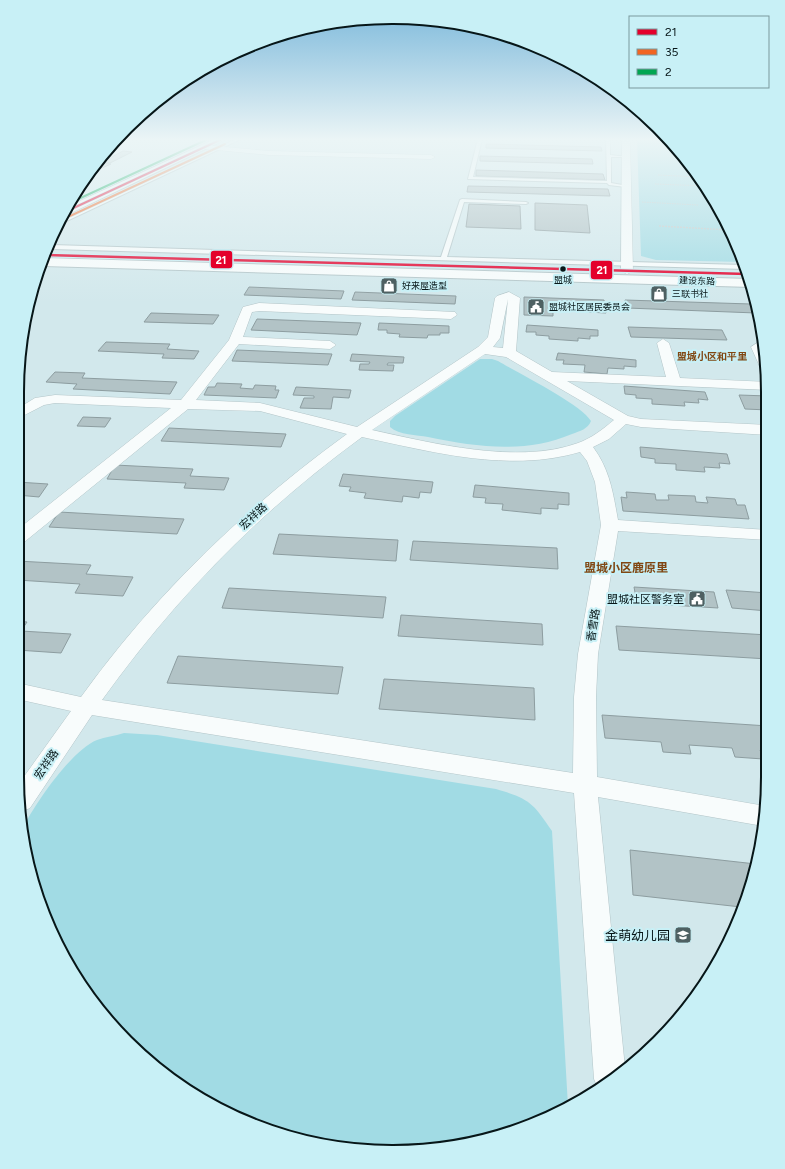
<svg xmlns="http://www.w3.org/2000/svg" width="785" height="1169" font-family="Figtree,'Noto Sans SC',sans-serif">
<rect width="100%" height="100%" fill="#d2e8ec"/>
<path fill="#a1dbe4" d="M637,139h31l37,45 34,65 4,13 -87,-2 -15,-4z
M480,359h12l6,2c20,12 83,43 93,60 -3,8 -11,10 -19,13 -47,20 -95,13 -144,3 -11,-2 -29,-2 -38,-10v-6l5,-5z
M124,733l33,2 339,54c34,10 37,14 56,42l16,275 -102,39 -98,6 -119,-28 -85,-49 -84,-89 -43,-88 -12,-73c12,-23 47,-74 72,-84 8,-3 18,-4 27,-7z"/>
<path fill="#b2c3c6" stroke="#8d9da0" d="M486,144l115,3 1,4 -116,-3z
M123,151l9,1 -22,11 -8,-1 3,-4 3,1z
M480,156l112,3 1,5 -113,-3z
M101,163h1l9,1 -16,7z
M476,170l127,4 2,6 -129,-4z
M468,186l140,3 2,7 -143,-4z
M535,203l52,2 3,28 -55,-3z
M469,204l51,2 1,23 -55,-2z
M249,287l95,4 -3,8 -97,-4z
M355,292l101,4 -1,8 -103,-4z
M524,297l80,3 2,13 -53,-3v6l-29,-1z
M625,300l126,4 5,9 -129,-5z
M151,313l68,2 -6,9 -69,-2z
M257,319l104,4 -4,12 -106,-5z
M379,323l70,3v7h-9v2h-12l-1,3 -28,-1 1,-3 -13,-1v-3h-9z
M527,325l71,5v6h-8v3l-12,-1v3l-29,-2v-3l-13,-1v-3h-10z
M628,327l94,3 5,10 -96,-3z
M106,342l64,2 -3,5 32,2 -5,8 -32,-1 2,-4 -66,-3z
M237,350l95,4 -4,11 -96,-4z
M558,353l78,7v7l-12,-1v3l-16,-1 -1,6 -23,-2 1,-7 -22,-1 1,-4h-8z
M352,354l52,3 -1,6h-15l-1,2h7l-1,6 -34,-1 1,-6h9l1,-2 -20,-1z
M55,372l30,1 -3,5 95,4 -7,12 -97,-5 4,-5 -31,-2z
M217,383l25,1 -2,4 13,1 2,-4 21,1 -1,4h4l-3,8 -72,-3 4,-8h7z
M624,386l81,6 3,8 -10,-1 1,4 -15,-1 1,4 -33,-2v-5l-16,-1v-3l-11,-1z
M296,387l55,3 -2,8 -16,-1 -2,12 -31,-1 4,-10h10v-2l-21,-1z
M739,395l29,1v14l-23,-1z
M83,417l28,1 -6,9 -28,-1z
M169,428l117,6 -5,13 -120,-6z
M640,447l87,7 3,10 -11,-1 1,5 -16,-1 1,5 -29,-2v-6l-21,-1v-4l-14,-2z
M761,447l7,1v16z
M115,465l78,4 -3,7 39,2 -5,12 -40,-2 2,-5 -79,-4z
M343,474l90,8 -2,11 -11,-1 -1,6 -16,-2 -1,6 -38,-4 2,-5 -17,-2 2,-4 -12,-1z
M17,482l31,2 -9,13 -22,-2z
M475,485l94,8v12l-11,-1v5l-17,-1v6l-39,-4 1,-6 -18,-1 1,-5 -13,-1z
M626,492l29,2 1,6h13l-1,-5 27,1 1,6 12,1 -2,-6 29,2 2,6h8l4,14 -126,-8 -2,-14 6,1z
M59,512l125,7 -7,15 -128,-7z
M279,534l119,6 -2,21 -123,-7z
M413,541l144,7 1,21 -148,-9z
M17,561l74,4 -5,9 47,3 -10,19 -48,-3 5,-9 -63,-4z
M634,587l80,5 4,16 -81,-5z
M229,588l157,9 -3,21 -161,-10z
M726,590l42,3v18l-36,-3z
M401,615l141,9 1,21 -145,-9z
M17,621l10,1 -6,9 50,3 -10,19 -44,-3z
M616,626l152,9v24l-149,-9z
M178,656l165,11 -5,27 -171,-11z
M384,679l150,9 1,32 -156,-11z
M602,715l166,11v24h-8l3,9 -28,-2 -3,-9 -43,-3 2,9 -28,-2 -2,-10 -56,-4z
M630,850l126,14 -15,43 -108,-12z"/>
<g fill="none" stroke-linecap="round" stroke-linejoin="round">
<g stroke="#b3c5c8" stroke-width="2">
<path id="service" d="M236,139h5l-185,87 3,-4z
M478,139h4l-9,38 134,4 -1,-42h4v16l18,2h-17v26l17,3 -2,1 -17,-2 -2,-2 -139,-4z
M462,199l64,3 2,1 -2,1 -62,-2 -17,55 297,8 1,4 -693,-20 -3,-2 3,-2 389,12 19,-57z"/>
</g>
<g stroke="#b3c5c8" stroke-width="1">
<path id="minor" d="M622,139h8l3,132 -6,3 -6,-3z
M203,145l66,6 162,4 4,2 -4,2 -162,-4 -63,-6 -4,-2z
M509,292l11,6 -4,53 36,21 114,5 -9,-34 6,-4 6,4 11,35 87,4v8l-200,-9 61,35 13,3 127,6v10l-127,-8 -15,-3 -17,15 -16,8c17,23 20,46 25,73l150,10v10l-150,-9 -20,123 -2,43 1,80 168,29 -2,20 -165,-29 27,271 -27,20 -4,-9 -20,-286 -482,-78 -62,93 -7,3 -5,-26 53,-74 -54,-12v-16l64,14c74,-103 164,-189 266,-263l-87,-23 -72,-2 -165,134 -6,1v-14l154,-122 -116,-5 -11,2 -27,14v-10l18,-11 20,-3 126,5 48,-60 14,-33 16,-4 196,9 2,3 -6,4 -192,-8 -7,1 -9,25 87,4 6,4 -6,4 -91,-5 -43,56 64,3 97,24 121,-80 10,-10 7,-39 2,-2zM508,299l-5,49 -10,-1 7,-9zM485,354l21,3 108,63c-11,9 -22,18 -36,23 -60,22 -146,0 -206,-13zM362,437c71,15 147,36 218,15l7,9 8,21 6,43 -23,129 -4,43 -1,76 -471,-73c74,-103 157,-188 260,-263z
M757,343l5,1 2,3 2,21 -6,-1 -9,-20z"/>
</g>
<g stroke="#b3c5c8" stroke-width="2">
<path id="secondary" d="M45,258l704,21 2,8 -707,-21 -1,-1z"/>
</g>
<g stroke="#b3c5c8" stroke-width="2">
<path id="primary" d="M215,139h11l-155,74 -6,1 6,-9z"/>
</g>
<path stroke="#c2caca" stroke-width="1" stroke-dasharray="1.5 1" stroke-linecap="butt" d="M658,175l41,2
M655,184l51,2
M642,202l56,3"/>
<path stroke="#c2caca" stroke-width="1.5" stroke-dasharray="2 1" stroke-linecap="butt" d="M659,226l70,4"/>
<use href="#service" fill="#f8fcfc" fill-rule="evenodd"/>
<use href="#minor" fill="#f8fcfc" fill-rule="evenodd"/>
<use href="#secondary" fill="#f8fcfc" fill-rule="evenodd"/>
<use href="#primary" fill="#f8fcfc" fill-rule="evenodd"/>
<g stroke="#c8f0f6" stroke-width="3.5">
<path id="bus-1-far1" d="M67,211l155,-72"/>
</g>
<g stroke="#c8f0f6" stroke-width="4.5">
<path id="bus-1" d="M46,255l701,19"/>
</g>
<g stroke="#c8f0f6" stroke-width="3.5">
<path id="bus-2" d="M70,216l155,-72"/>
</g>
<g stroke="#c8f0f6" stroke-width="3.5">
<path id="bus-3" d="M74,201l134,-62"/>
</g>
<use href="#bus-1-far1" stroke="#e4002b" stroke-width="2"/>
<use href="#bus-1" stroke="#e4002b" stroke-width="2.5"/>
<use href="#bus-2" stroke="#f26522" stroke-width="2"/>
<use href="#bus-3" stroke="#00a651" stroke-width="2"/>
</g>
<linearGradient id="sky" x2="0" y2="1"><stop stop-color="#79b7da"/><stop offset="0.46" stop-color="#ebf5f6"/><stop offset="1" stop-color="#ebf5f6" stop-opacity="0"/></linearGradient>
<rect width="785" height="303" fill="url(#sky)"/>
<defs>
<g id="shop-square" transform="scale(0.9)"><rect x="-9" y="-9" width="18" height="18" rx="4" fill="#4e6062" stroke="#c8f0f6"/><path d="M-5-2.5h2.3a2.7 3.5 0 0 1 5.4 0H5L5.5 6h-11ZM-1.5-2.5h3a1.5 2.3 0 0 0-3 0Z" fill="#fff"/></g>
<g id="civic-square" transform="scale(0.9)"><rect x="-9" y="-9" width="18" height="18" rx="4" fill="#4e6062" stroke="#c8f0f6"/><path d="M-.6-6.5H3V-4.5H.6V-3L4-1V1h2V6H-6V1h2V-1L-.6-3ZM-1.2 2.5V6h2.4V2.5Z" fill="#fff"/></g>
<g id="school-square" transform="scale(0.9)"><rect x="-9" y="-9" width="18" height="18" rx="4" fill="#4e6062" stroke="#c8f0f6"/><path d="M0-5L7-2L0 1L-7-2ZM-4 1L0 2.5L4 1V4Q0 6-4 4Z" fill="#fff"/></g>
</defs>
<g fill-rule="evenodd">
<use href="#shop-square" x="389" y="286"/>
<use href="#shop-square" x="659" y="294"/>
<use href="#civic-square" x="536" y="307"/>
<use href="#civic-square" x="697" y="599"/>
<use href="#school-square" x="683" y="935"/>
</g>
<circle fill="#071618" stroke="#c8f0f6" stroke-width="1.5" cx="563" cy="269" r="3.5"/>
<g text-anchor="middle" stroke-width="4" stroke-linejoin="round" paint-order="stroke">
<g font-size="9" fill="#071618" stroke="#c8f0f6">
<text x="563" y="283">盟城</text>
</g>
<g font-size="9" fill="#071618" stroke="#c8f0f6">
<text transform="translate(697 281) rotate(2)" y="3">建设东路</text>
</g>
<g font-size="9" fill="#071618" stroke="#c8f0f6" text-anchor="start">
<text x="402" y="289">好来屋造型</text>
<text x="672" y="297">三联书社</text>
<text x="549" y="310">盟城社区居民委员会</text>
</g>
<g font-size="10" font-weight="bold" fill="#804713" stroke="#c8f0f6">
<text x="712" y="360">盟城小区和平里</text>
</g>
<g font-size="11" fill="#071618" stroke="#c8f0f6">
<text transform="translate(253 516) rotate(-43)" y="4">宏祥路</text>
<text transform="translate(593 625) rotate(-81)" y="4">香雪路</text>
<text transform="translate(46 764) rotate(-56)" y="4">宏祥路</text>
</g>
<g font-size="11" fill="#071618" stroke="#c8f0f6" text-anchor="end">
<text x="684" y="603">盟城社区警务室</text>
</g>
<g font-size="12" font-weight="bold" fill="#804713" stroke="#c8f0f6">
<text x="626" y="572">盟城小区鹿原里</text>
</g>
<g font-size="13" fill="#071618" stroke="#c8f0f6" text-anchor="end">
<text x="670" y="940">金萌幼儿园</text>
</g>
</g>
<path d="M0 0H785V1169H0ZM392 24H393A368 368 0 0 1 761 392V777A368 368 0 0 1 393 1145H392A368 368 0 0 1 24 777V392A368 368 0 0 1 392 24Z" fill="#c8f0f6" fill-rule="evenodd"/>
<path fill="none" stroke="#071618" stroke-width="2" d="M392 24H393A368 368 0 0 1 761 392V777A368 368 0 0 1 393 1145H392A368 368 0 0 1 24 777V392A368 368 0 0 1 392 24Z"/>
<g stroke="#c8f0f6" stroke-width="1.5">
<rect x="210" y="250" width="23" height="19" rx="4" fill="#e4002b"/>
<rect x="590" y="260" width="23" height="20" rx="4" fill="#e4002b"/>
</g>
<g font-size="11" text-anchor="middle" font-weight="bold" fill="#fff">
<text x="221" y="264">21</text>
<text x="602" y="274">21</text>
</g>
<rect x="629" y="16" width="140" height="72" fill="#c8f0f6" stroke="#7b999d"/>
<rect x="637" y="29" width="20" height="6" fill="#e4002b" stroke="#7b999d"/>
<text x="665" y="36" font-size="12" fill="#071618">21</text>
<rect x="637" y="49" width="20" height="6" fill="#f26522" stroke="#7b999d"/>
<text x="665" y="56" font-size="12" fill="#071618">35</text>
<rect x="637" y="69" width="20" height="6" fill="#00a651" stroke="#7b999d"/>
<text x="665" y="76" font-size="12" fill="#071618">2</text>
</svg>
